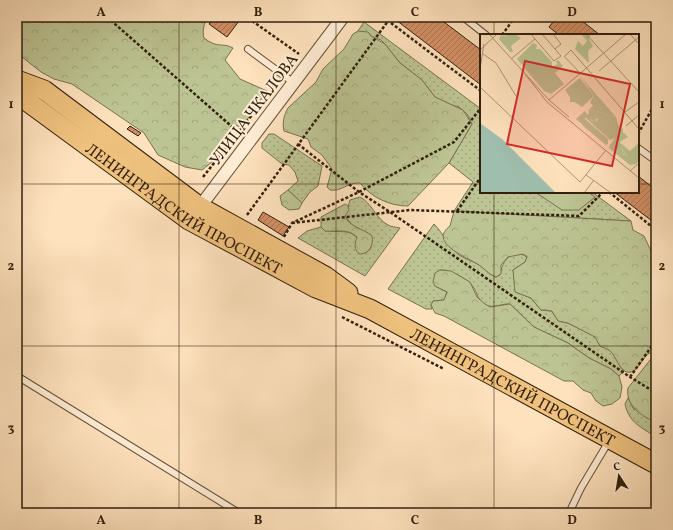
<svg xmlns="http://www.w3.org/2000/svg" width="673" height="530" font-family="Vollkorn,serif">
<defs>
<pattern id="grass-dots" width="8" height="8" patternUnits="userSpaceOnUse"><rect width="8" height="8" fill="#bdc493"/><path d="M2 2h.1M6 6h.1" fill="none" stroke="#a3a87e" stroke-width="1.8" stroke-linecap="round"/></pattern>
<pattern id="forest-crowns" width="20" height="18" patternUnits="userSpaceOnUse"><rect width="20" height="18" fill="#bdc493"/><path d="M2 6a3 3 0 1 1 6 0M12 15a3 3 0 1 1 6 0" fill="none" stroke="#a3a87e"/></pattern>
<pattern id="building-hatch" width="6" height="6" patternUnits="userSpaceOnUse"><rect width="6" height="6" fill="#d38f64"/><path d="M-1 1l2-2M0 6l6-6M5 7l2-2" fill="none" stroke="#ac7451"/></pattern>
</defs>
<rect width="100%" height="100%" fill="#fee2bd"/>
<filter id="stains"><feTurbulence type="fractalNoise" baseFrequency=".005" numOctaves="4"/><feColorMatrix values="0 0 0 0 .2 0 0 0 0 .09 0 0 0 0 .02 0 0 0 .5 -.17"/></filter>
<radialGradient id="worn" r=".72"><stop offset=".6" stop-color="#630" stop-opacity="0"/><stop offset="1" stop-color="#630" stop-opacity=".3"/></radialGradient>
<path fill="url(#grass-dots)" stroke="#787250" d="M364,22l117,87v83h111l39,29 -177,-10 19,-29 -24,-19 23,-39 -5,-10 -8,-7 -15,-4 -9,-6 -13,-17 -22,-17 -15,-19 -4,-4 -23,-9z
M269,134h5l48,32 -4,20 -8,6 -8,11 -14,-13 10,-9 -3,-9 -6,-7 -7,-1 -20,-16v-5z
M360,197c12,6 16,22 28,28 3,2 8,2 12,3l-35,48 -67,-38 9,-7 14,-4 4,4c27,2 27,-4 41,22l5,-5 -2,-14 -17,-9 -7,-9 5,-16z
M434,224c10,10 14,22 25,31 6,4 14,6 20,10 6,4 9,9 17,12l4,-2c2,-14 12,-28 27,-18l-2,5 -12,8 3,22 15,6 10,12 11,1c3,7 8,11 16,12l28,14 4,9c2,1 7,2 9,4 8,5 8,15 15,21l-5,5 -8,-7 -22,-11 -21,-15 -34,-16 -24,-23c-7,-1 -17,5 -24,1 -8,-4 -8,-10 -12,-17 -5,-9 -25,-19 -34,-18l-5,16 12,6 -3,8 -11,1 -2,4 1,4h-6l-38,-20z
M628,398l5,10 23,14v15c-15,-10 -27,-14 -31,-33z"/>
<path fill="url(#forest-crowns)" stroke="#787250" d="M17,17h191c-4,5 -6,15 -4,21 14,11 18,4 29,10l-8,12 15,19 27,12 -25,36 -8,-2c-5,6 -3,8 -5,14 -3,12 -18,24 -27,31l-17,-3 -27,-12 -14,-22 -72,-49 -18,-5 -13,-7 -24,-19z
M358,31l10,1 3,4 14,8 15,19 22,17 13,17 28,13 9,14 -23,39 -41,43c-19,0 -37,-9 -48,-23 -12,-1 -19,9 -30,7l-3,-3 5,-18 -10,-14 -11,-8 -3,-8 -24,-8c-2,-8 0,-16 4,-23l28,-26 7,-13 21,-20 9,-15z
M288,190l14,13 -3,6 -10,1 -7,-5 -2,-9z
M345,204l3,2 1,4 -4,6c5,12 18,12 27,20 2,9 -3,18 -12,18 -7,-4 -5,-11 -3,-17 -9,-9 -21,-5 -32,-6l-4,-4v-10z
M454,211l177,10 2,9 11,6 8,17 4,18v151c-14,-5 -31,-17 -28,-34l26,-33 -5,-2c-6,5 -9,13 -14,17 -14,10 -18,-15 -26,-20 -3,-2 -7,-3 -9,-4l-5,-9 -27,-14 -10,-2 -6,-10 -11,-1 -10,-12 -16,-6 -2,-22 12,-8 2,-5 -4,-3 -15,3 -7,8v9l-5,3c-8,-3 -11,-8 -17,-12 -10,-7 -52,-22 -29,-39z
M440,270l11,1 19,11 7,15 8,7 5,3 20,-3 24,23 34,16 21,15 22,11 8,7 3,11 -2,11 -8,6 -9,2 -7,-5 -5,-8 -8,-3 -10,-9h-9l-120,-65 -9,-3 -4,-8 2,-4 11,-1 3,-8 -12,-6 -2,-4 2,-9z"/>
<path fill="#bdc493" stroke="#787250" d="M535,192h53l7,5 -16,13h-17z"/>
<path fill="url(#building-hatch)" stroke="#321f0c" d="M215,17h27l-15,20 -18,-13z
M392,17h46l2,2 41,31v35z
M557,17h20l23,18h-41l-10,-8z
M130,126l11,7 -3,3 -11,-7z
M638,176l18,14v34l-42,-32h24z
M263,212l26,15 -6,9 -25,-16z"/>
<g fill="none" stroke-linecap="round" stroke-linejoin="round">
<g stroke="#655038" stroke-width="8">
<path id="service" d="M463,17l23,18
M248,49l46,34
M638,148l18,13
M17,376l222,137
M569,513l12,-25 28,-47"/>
</g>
<g stroke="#655038" stroke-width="14">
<path id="minor" d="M196,212l147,-195"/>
</g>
<g stroke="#321f0c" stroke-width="21">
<g id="primary">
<path d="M17,80l27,10 156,117 125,69 23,17"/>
<path id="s1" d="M17,82l11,20 161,118 127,68 54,21 286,155"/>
</g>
</g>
<path stroke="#321f0c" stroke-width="2.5" stroke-dasharray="3 2" stroke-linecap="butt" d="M107,17l131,115
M383,17l98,74
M248,18l51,36
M502,35l13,-18
M638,134l18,-32
M298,144l61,48 31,20 240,165 26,16
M203,177l49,-62
M609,192l47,38
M457,211l24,-34
M247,215l141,-194
M292,223l118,-13 169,6 24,-24
M284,237l8,-14 67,-31 95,-50 27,-34
M342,317l102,52
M630,377l26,-37"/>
<use href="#service" stroke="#feecd4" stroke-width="6"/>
<use href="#minor" stroke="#feecd4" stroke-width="12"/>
<use href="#primary" stroke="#efc17e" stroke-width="19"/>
</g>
<path fill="none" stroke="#321f0c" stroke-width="1" stroke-opacity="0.55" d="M179,17v496M336,17v496M494,17v18M17,184h464M638,184h18M494,192v321M17,346h639"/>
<g text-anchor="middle" stroke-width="4" stroke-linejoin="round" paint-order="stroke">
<g font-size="16" fill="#321f0c" stroke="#feecd4">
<text transform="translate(253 109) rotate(-53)" y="6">УЛИЦА ЧКАЛОВА</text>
<text dy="6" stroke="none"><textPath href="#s1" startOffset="212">ЛЕНИНГРАДСКИЙ ПРОСПЕКТ</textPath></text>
<text dy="6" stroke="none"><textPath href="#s1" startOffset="587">ЛЕНИНГРАДСКИЙ ПРОСПЕКТ</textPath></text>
</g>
</g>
<g transform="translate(480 34)">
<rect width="159" height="159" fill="#fee2bd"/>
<path d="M101,43l35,40 -27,-8 4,-3 -3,-4 4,-6zM105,77l7,10 7,-2 -3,1 2,5 12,15 -24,-22h-2l1,4 -3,2 -6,-5zM139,108l5,4 -3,3 7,7 -5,-2 -3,3 -11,-9 1,-4 8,8 -2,-5z" fill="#bdc493"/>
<path d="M25,0h10l6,4 -10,8 2,6h-3l-11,-13 2,-4 5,1zM101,0h10l-2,5 4,7 -5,5 1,12 -14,-14 3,-8 5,5 4,-5zM53,9l4,2 -1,4h4l12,13v5l6,-3 -2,-2 2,-2 5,6 -8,7 9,11 -13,10 -7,-3 -27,-32zM100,44l14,18 -12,11 -7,-5h-5v-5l-5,-7zM109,75l27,8 3,10 4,2v3l5,5 -12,7 3,8 -9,-7 5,-7 -5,2 -14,-16 2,-6 -5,3 -5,-5zM104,84l24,21v5l-2,1 -24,-20zM159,109v18l-3,3 -6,1 -10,-8 1,-3 7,2 -8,-9 4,-1 6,5z" fill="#bdc493"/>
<path d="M0,89l22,16 54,54h-76z" fill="#a0beae"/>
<path fill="none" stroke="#ac9476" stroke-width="1" d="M9,0l60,66 20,17M73,0l8,10 -6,5M106,0l53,58M150,0l9,10M55,5l19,22 7,-5 -19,-22M0,16l17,-16M3,20l13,9 20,33M84,22l16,17M85,22l6,-6 68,79M31,25l24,-20 -4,-5M0,35l4,-25M119,37l40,-34M45,40l22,28 92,76M0,53l100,95 26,-32M69,66l77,-66M145,78l14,-10M146,92l13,-11M150,137l9,-8M106,141l25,18M104,159l10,-13"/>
<path fill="#d62828" fill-opacity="0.15" stroke="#d62828" stroke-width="2" d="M45,27l105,23 -18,82 -105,-22z"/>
<rect width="159" height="159" fill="none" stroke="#321f0c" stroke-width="2"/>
</g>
<rect width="673" height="530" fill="none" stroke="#fee2bd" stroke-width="44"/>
<g transform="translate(619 476) rotate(348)" stroke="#feecd4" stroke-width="3" paint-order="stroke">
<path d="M0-3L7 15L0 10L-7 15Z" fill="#321f0c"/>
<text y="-6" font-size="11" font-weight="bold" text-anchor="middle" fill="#321f0c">С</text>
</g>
<rect x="22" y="22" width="629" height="486" fill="none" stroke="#321f0c" stroke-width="1.5"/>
<g font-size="13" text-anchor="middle" font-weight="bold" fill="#321f0c">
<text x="101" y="16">A</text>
<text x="258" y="16">B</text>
<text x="415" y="16">C</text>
<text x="572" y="16">D</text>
<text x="11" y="108">1</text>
<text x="662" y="108">1</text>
<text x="11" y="270">2</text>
<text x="662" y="270">2</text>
<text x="11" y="432">3</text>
<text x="662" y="432">3</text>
<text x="101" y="524">A</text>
<text x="258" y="524">B</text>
<text x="415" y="524">C</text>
<text x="572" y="524">D</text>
</g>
<rect width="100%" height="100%" filter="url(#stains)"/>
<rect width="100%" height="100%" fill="url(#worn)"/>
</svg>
